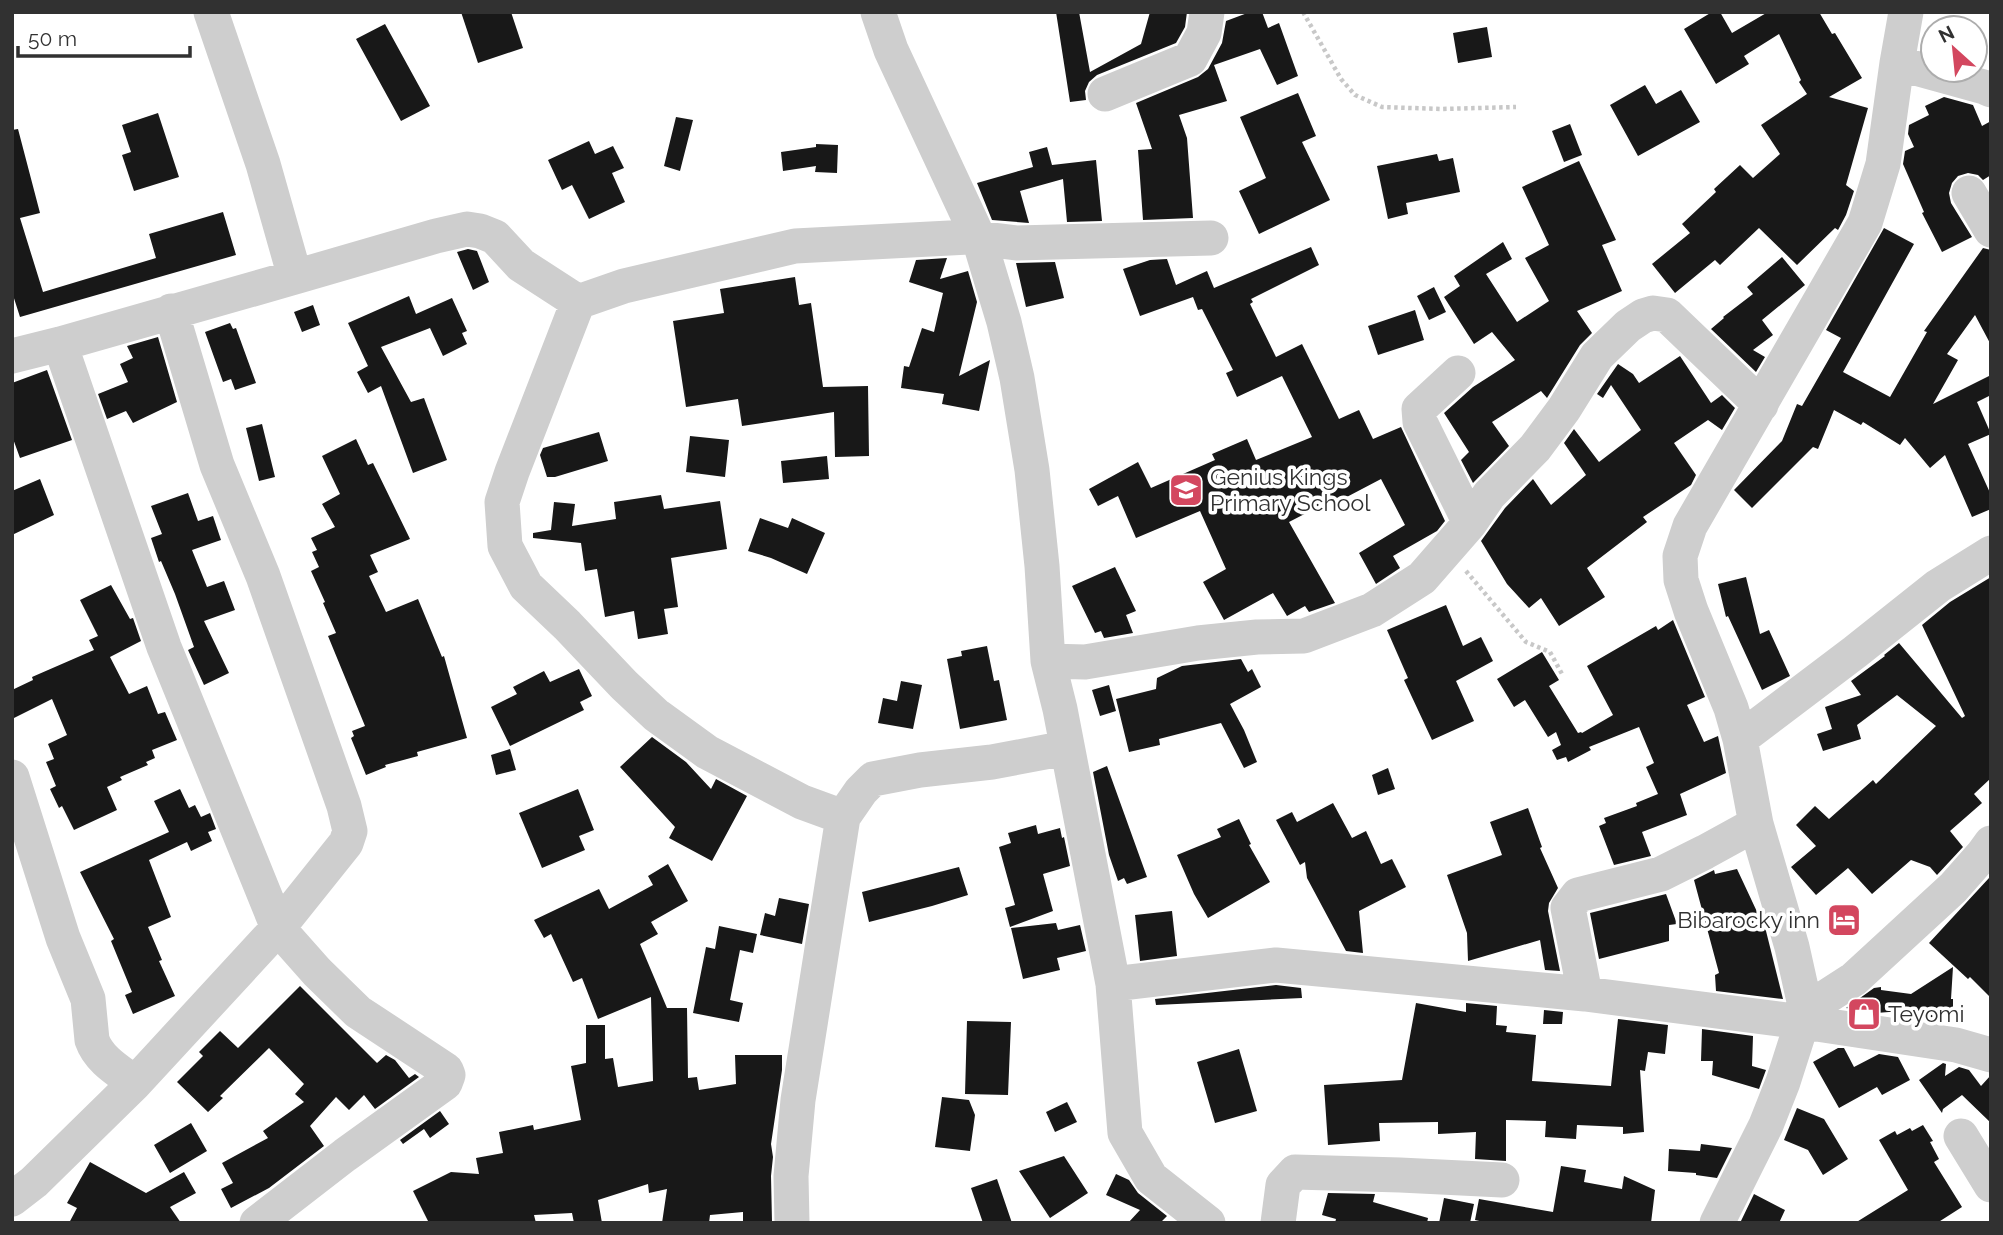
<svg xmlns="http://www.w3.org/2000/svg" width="2003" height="1235" font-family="Raleway,sans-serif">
<rect width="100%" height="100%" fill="#fff"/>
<path fill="#181818" d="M461,12h50l12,36 -45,15z
M1056,12h23l11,60 51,-28 9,-32h37l-2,15 -9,16 -79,32 -8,7 -4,9 1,9 -16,2z
M1250,12h12l6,16 11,-5 19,53 -21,9 -17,-36 -46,16 13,36 -48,14 8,23 6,80 -50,2 -5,-70 14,-1 -16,-46 62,-26 10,-8 14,-26 4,-22z
M1712,12h8l12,21 36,-21h51l13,22 3,-1 27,45 -33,19 39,11 -22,77 8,6 -8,24 -8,15 -3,-2 -38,37 -38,-37 -39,37 -5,-5 -40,33 -23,-29 38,-31 -8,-9 34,-32 -2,-3 26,-24 13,13 27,-24 -19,-29 46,-31 -8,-12 2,-2 -22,-46 -35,22 5,8 -33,20 -32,-55z
M385,24l45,82 -29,15 -45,-82z
M1487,27l5,30 -34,6 -5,-30z
M1645,85l11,19 25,-14 19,32 -62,34 -28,-51z
M1298,93l18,43 -14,6 28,58 -71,34 -20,-43 27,-13 -26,-61z
M1944,97l29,8 9,21 9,-5v54l-8,5 -5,-5 -10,-2 -10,3 -6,7 -3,10 2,10 21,34 -30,15 -20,-39 2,-1 -21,-48 2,-13 9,-4 -6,-13 1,-9 20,-10 -4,-9z
M158,113l21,64 -45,14 -12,-36 9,-3 -9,-27z
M676,117l17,3 -13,51 -16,-5z
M1570,124l12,31 -18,7 -12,-31z
M18,129l22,84 -20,5 23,74 113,-34 -7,-24 74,-22 13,43 -216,62 -8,-25v-162z
M589,141l6,13 18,-8 11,22 -12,5 13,29 -36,17 -17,-34 -10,5 -14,-30z
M816,144l22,1 -1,28 -22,-1 1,-6 -33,5 -2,-19 35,-5z
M1047,147l5,18 44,-5 6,61 -35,1 -4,-43 -43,12 9,32 -37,-3 -15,-37 56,-16 -4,-15z
M1437,154l2,7 14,-3 7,34 -54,11 2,11 -20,5 -11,-53z
M1579,161l37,79 -14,5 20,46 -45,20 15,22 -12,12 -33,53 -6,-7 -49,31 17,24 -36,37 -12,-23 8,-8 -25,-39 29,-26 42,-27 -23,-28 -18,12 -30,-47 16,-11 -6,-10 49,-34 9,17 -26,15 31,48 32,-21 -24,-43 24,-13 -27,-58z
M1884,228l30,16 -71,128 47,25 37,-65 -3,-1 59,-83 8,2v95l-16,-30 -28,39 11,6 -25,44 58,-29v20l-14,7 14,32 -23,10 23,51v14l-19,8 -27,-62 -15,13 -25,-30 -5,7 -37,-23 -2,3 -27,-15 -16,39 -5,-2 -61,61 -18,-18 48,-49 15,-37 5,2 39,-68 -15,-8z
M1311,247l8,18 -68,34 2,3 -3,2 26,53 26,-13 37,75 20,-9 14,29 28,-12 44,94 -8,10 -44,25 7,12 -24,16 -17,-31 46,-28 -24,-46 -59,31 -2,-4 -31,16 46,81 -26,9 -4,-6 -18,10 -14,-23 -49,27 -21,-38 23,-13 -26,-58 -64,27 -18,-42 -20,10 -9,-17 49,-27 13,26 64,-28 -3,-6 35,-15 9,21 56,-23 -30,-61 -45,21 -11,-24 7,-3 -31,-61 -4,1 -5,-13 -53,19 -17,-47 27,-9 17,-1 9,26 31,-14 7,17z
M468,249l9,2 12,31 -16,8 -16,-38z
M1782,257l23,28 -43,35 11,15 -20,15 12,7 -9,15 -45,-43 13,-11 -1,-1 30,-23 -6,-7z
M947,258l-7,21 28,-8 9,31 -18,74 31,-16 -11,51 -37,-7 2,-10 -43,-6 3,-22 5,1 13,-39 12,4 9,-39 -34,-11 7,-22z
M1055,262l9,36 -38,9 -10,-44z
M795,277l4,28 12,-2 12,84 45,-1 1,70 -34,1 -1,-45 -92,14 -4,-27 -52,8 -13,-86 51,-8 -4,-24z
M1434,287l12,25 -17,8 -12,-24z
M409,296l7,18 36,-16 15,33 -5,2 5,11 -24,12 -13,-28 -49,19 30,55 13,-4 23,62 -34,13 -32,-87 -13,7 -11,-21 11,-6 -20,-43z
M313,305l7,20 -18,7 -8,-20z
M1415,310l9,30 -46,15 -10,-29z
M230,323l3,6 3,-1 20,55 -21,7 -4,-11 -8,3 -18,-50z
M158,337l19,65 -44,21 -7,-12 -19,8 -9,-25 30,-12 -8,-18 13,-6 -6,-12z
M1680,356l31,47 11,-8 13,13 -13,22 -14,-10 -34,23 22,32 -5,10 -48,32 4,5 -60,46 18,29 -46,29 -18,-28 -12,10 -22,-24 -26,-43 24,-33 28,-29 18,26 35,-30 -22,-32 10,-14 25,33 42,-32 -30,-45 -8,13 -6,-4 21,-30 15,10 6,9z
M47,370l25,70 -52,18 -8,-22v-53z
M262,424l13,53 -16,4 -13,-53z
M599,432l9,29 -53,16h-8l-7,-22 3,-7z
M690,436l39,4 -4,37 -39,-5z
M356,439l12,26 5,-2 37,76 -40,16 8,17 -9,4 17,36 32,-13 24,58 2,-1 23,82 -50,14 1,4 -33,9 1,2 -20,8 -15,-37 3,-2 -2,-5 13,-5 -37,-90 8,-3 -13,-30 2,-1 -14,-31 8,-4 -7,-15 5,-2 -6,-12 24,-11 -13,-23 18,-10 -18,-38z
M827,456l2,23 -46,4 -2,-22z
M40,479l14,36 -42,20v-44z
M188,493l10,28 15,-5 8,24 -29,10 15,37 17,-6 11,29 -31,11 25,52 -25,12 -16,-35 6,-3 -19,-53 -14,-33 -2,1 -8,-24 11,-4 -11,-28z
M661,495l3,14 56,-8 7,48 -56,9 7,49 -14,2 4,25 -30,5 -4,-28 -29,6 -8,-48 -12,2 -4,-28 -48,-5v-5l18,-3 3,-28 21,2 -3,22 44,-7 -2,-17z
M760,518l28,10 4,-10 33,15 -18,41 -36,-16 -23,-7z
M1115,567l21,44 -10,4 7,18 -29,5 -3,-7 -6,2 -23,-47z
M1746,577l14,57 9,-4 21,46 -28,14 -34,-74 -2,1 -8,-33z
M1991,577v201l-17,16 8,9 -32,28 13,16 -26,28 -7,-8 -19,-7 -39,34 -24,-26 -32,27 -25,-28 25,-21 -20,-21 19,-19 14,13 44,-39 3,4 60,-58 -39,-31 -40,30 4,14 -38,12 -6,-17 15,-5 -7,-22 36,-12 -10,-14 34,-25 -1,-1 15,-12 63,75 3,-2 -43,-91 28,-23z
M111,585l19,34 3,-1 8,23 -31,16 19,37 18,-8 11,28 7,-2 12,28 -25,10 3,8 -9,4 2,3 -28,12 2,3 -15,7 10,23 -43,20 -12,-24 -3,2 -9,-19 6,-3 -10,-24 8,-3 -6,-15 19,-9 -15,-36 -40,20v-29l21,-10 -1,-3 62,-27 -5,-10 9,-4 -18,-36z
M1446,605l17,41 18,-9 12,24 -37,20 18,40 -42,19 -28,-60 4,-2 -21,-48z
M1673,620l32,77 -18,8 17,37 14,-6 8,37 -46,21 7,21 -45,17 9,24 -37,9 -15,-39 7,-3 -2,-5 33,-12 -1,-3 22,-9 -12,-27 8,-4 -15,-36 -50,20 2,3 -23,12 -2,-5 -9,3 -5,-10 9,-5 -5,-13 -8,5 -23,-37 -11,7 -17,-28 45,-27 17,28 -10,6 29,47 3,-1 1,1 31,-18 -26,-49 69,-40 2,4z
M987,646l7,35 5,-1 8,40 -47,9 -13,-70 15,-3 -1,-5z
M1241,659l7,13 4,-3 9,18 -31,17 14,26 13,32 -13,6 -23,-45 -62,16 1,6 -31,7 -13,-53 40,-10 1,-11 25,-12z
M579,669l13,27 -12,6 4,8 -74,36 -19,-39 26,-13 -4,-7 31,-16 6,11z
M901,681l21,4 -9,44 -35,-6 5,-25 14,3z
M1109,685l7,26 -16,5 -8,-26z
M652,737l34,25 25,27 5,-10 31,17 -35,65 -43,-23 6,-11 -55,-60z
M510,749l6,21 -20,5 -5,-20z
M1107,766l40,111 -20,7 -3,-6 -6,3 -9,-26 -16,-83z
M1388,768l7,21 -17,6 -6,-20z
M180,789l9,19 6,-3 6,12 9,-4 6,16 -8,3 4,9 -21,10 -4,-9 -38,18 22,57 -23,10 14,33 -3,1 16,35 -42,18 -8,-19 7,-3 -21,-51 3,-2 -34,-67 89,-40 -15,-31z
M578,789l16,41 -15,6 6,14 -43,18 -23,-55z
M1333,803l19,35 14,-7 15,33 11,-5 14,28 -47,24 4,42 -17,-2 -39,-73 -2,-16 -5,3 -24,-45 16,-8 5,10z
M1528,808l14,39 -2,1 18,40 -9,15 -1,8 12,60 -15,-1 -5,-30 -72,21 -1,-28 -20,-58 55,-20 -12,-33z
M1239,819l12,25 -2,1 21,37 -62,36 -14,-24 -17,-39 44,-18 -4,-8z
M1036,825l2,9 22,-6 2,10 2,-1 6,29 -27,8 10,37 -43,16 -5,-19 10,-3 -16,-58 12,-4 -3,-10z
M668,864l20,37 -37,21 7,12 -18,10 27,64h20l1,70 9,-1 2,13 37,-6 -1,-29h47v15l-11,74 2,13 -2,19 1,46 -29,1v-11l-33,3 -1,8h-47l5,-34 -18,4 -1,-9 -50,16 4,23h-28l-2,-10 -38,2 2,8h-107l-16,-32 38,-19 28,2 -3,-16 27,-5 -4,-21 34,-7 1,5 47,-10 -10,-54 15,-3v-38h19v34l8,-1 5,29 35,-6 -2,-84 -53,22 -16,-41 -9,4 -22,-48 -7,4 -10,-18 65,-31 10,20 44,-24 -5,-9z
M959,867l9,28 -36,11 -63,16 -7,-30z
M1737,869l29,62 17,68 -67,-8 -1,-16 4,-2 -25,-93 20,-10 1,4z
M1989,878l2,2v118l-21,-21 -2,2 -39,-36z
M1666,894l11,30 -8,1v16l-70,18 -9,-46z
M779,898l30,6 -7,40 -42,-9 5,-22 10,3z
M1172,911l5,45 -37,5 -5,-46z
M1056,923l2,7 22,-5 6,26 -29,7 3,12 -37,9 -12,-51z
M719,926l38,8 -4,19 -13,-3 -10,50 13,3 -4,19 -46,-9 13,-66 9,2z
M1953,967l-2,32h2v10h-3l-1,15 -54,-9 7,-4 -26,2 -30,-5 28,-20 7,-1v3l30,4z
M1276,985l25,3 1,10 -146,7 -1,-6z
M300,986l77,77 9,-8 9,5 14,18 6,-4 4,3 -44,32 -11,-14 -15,15 -13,-13 -26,29 14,20 -55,42 -38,20 -10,-19 12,-6 -11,-20 46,-25 -5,-7 41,-29 -9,-8 9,-10 -35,-36 -49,48 3,2 -15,14 -31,-30 26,-26 -4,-4 21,-21 18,17z
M1416,1003l50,9v-9l31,3 -1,19 11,1 -1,6 30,3 -4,46 79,5 7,-67 50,6 -3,29 -17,-2 -3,19 -5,-1 4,62 -21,2v-7l-46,-2 -1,14 -31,-2 1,-16 -40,-1v41l-31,-2 1,-27 -38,2v-12l-59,1 1,18 -52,4 -4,-60 78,-5z
M1544,1010l19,2 -1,12h-19z
M967,1021l44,1 -3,73 -43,-1z
M1702,1029l51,7 -1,30 14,4 -7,19 -47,-14 1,-14h-12z
M1838,1048h6l10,19 25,-13 19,3 12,23 -28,15 -5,-8 -38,21 -26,-46z
M1239,1049l18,62 -42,12 -18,-61z
M1943,1063l3,1 -1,12 14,-9 10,3 12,16 10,-11v48l-29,-28 -19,14 -1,4 -23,-33z
M942,1097l27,3 6,15 -5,36 -35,-4z
M1067,1102l10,20 -22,10 -9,-20z
M1797,1108l27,11 24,40 -25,16 -15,-25 -24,-10z
M440,1111l9,13 -19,14 -6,-9 -21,15 -3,-4z
M191,1123l16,28 -37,22 -16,-28z
M1923,1125l10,16 -3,1 9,17 -5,3 28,45 -25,16h-82l53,-33 -29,-50 16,-9 2,4 13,-7 2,3z
M1701,1144l31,4 -15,30 -21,-3v-2l-28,-2 1,-22 31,2z
M1064,1156l24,37 -38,25 -31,-47z
M90,1162l56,31 38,-21 12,21 -26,14 11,16h-112l8,-15 -10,-5z
M1561,1166l25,4 -2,12 38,7 2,-13 31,14 -4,33h-163l-13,-3 4,-21 74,13z
M1116,1174l13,6 9,13 29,23 -7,7h-32l12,-13 -34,-15z
M997,1179l15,44h-29l-12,-35z
M1328,1193l47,1 -2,8 55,16 -1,5h-92l1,-4 -14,-4z
M1754,1194l31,16 -6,13h-39z
M1444,1198l30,6 -4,19h-31z"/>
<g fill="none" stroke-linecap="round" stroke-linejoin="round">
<path stroke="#c8c8c8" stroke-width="4.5" stroke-dasharray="3.5 3.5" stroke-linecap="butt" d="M1303,12l38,67 14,16 27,12 59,2 75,-2
M1466,571l60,71 24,10 12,22"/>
<path stroke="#cecece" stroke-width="35" d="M878,12l13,38 88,189 25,83 13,56 15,92 10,96 6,95 12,48 53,275 12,149 26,45 57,45
M1897,63l87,24 7,3
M1105,94l85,-35 14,-26 3,-21
M1969,193l22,37
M295,277l141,-41 31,-7 13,2 15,6 26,28 57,37 46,-16 171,-40 174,-9 47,6 195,-5
M578,302l-66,170 -10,30 3,44 21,40 41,39 57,60 32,30 51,37 95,50 41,15
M60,344l104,303 114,281 39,44 41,40 88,58 2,5 -3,8 -100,72 -88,68
M12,356l48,-12 235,-67 -32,-113 -52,-152
M1458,373l-39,36 1,13 50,101
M1048,661l37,1 113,-19 59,-6 47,-1 68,-26 50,-32 48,-55 19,-28 46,-47 29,-39 33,-53 31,-30 15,-10 10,-3 14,2 94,90
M1740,739l115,-87 83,-66 53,-33
M12,777l51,161 25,61 4,41c7,20 27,31 43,43
M1113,984l163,-19 309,29 218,28 153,23 35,10
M1585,994l-17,-86 10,-13 83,-21 44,-22 51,-28
M1806,1010l48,-31 99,-91 30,-34 8,-11
M1961,1136l30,49
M12,1199l22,-17 101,-99 143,-155 68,-85 4,-12 -6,-25 -81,-230 -46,-111 -46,-154
M792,1223l-1,-47 7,-76 45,-283 18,-26 12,-12 47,-9 72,-8 74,-14
M1278,1223l5,-38 12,-13 105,3 102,5
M1717,1223l49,-98 17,-43 23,-72 -14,-63 -36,-123 -16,-85 -9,-31 -40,-97 -10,-31 -1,-24 10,-30 175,-303 18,-59 14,-101 9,-51"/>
</g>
<defs>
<g id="school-square" transform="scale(1.75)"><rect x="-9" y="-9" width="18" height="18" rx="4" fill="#d3475f" stroke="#fff"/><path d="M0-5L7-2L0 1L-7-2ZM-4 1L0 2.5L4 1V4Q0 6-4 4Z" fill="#fff"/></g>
<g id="hotel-square" transform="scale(1.75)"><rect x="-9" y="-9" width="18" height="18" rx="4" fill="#d3475f" stroke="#fff"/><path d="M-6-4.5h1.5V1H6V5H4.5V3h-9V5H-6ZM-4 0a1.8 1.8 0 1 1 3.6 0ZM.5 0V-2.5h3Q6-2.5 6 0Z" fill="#fff"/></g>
<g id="shop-square" transform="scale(1.75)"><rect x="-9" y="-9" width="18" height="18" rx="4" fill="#d3475f" stroke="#fff"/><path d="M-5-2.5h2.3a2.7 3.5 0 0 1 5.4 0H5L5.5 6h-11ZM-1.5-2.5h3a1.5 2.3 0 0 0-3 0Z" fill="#fff"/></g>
</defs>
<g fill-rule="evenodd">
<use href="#school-square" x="1186" y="490"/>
<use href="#hotel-square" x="1844" y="920"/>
<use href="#shop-square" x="1864" y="1014"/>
</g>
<g text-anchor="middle" stroke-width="7" stroke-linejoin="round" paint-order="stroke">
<g font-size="23" fill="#313131" stroke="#fff" text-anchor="start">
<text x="1210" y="485">Genius Kings<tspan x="1210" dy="26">Primary School</tspan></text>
<text x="1820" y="928" text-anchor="end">Bibarocky inn</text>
<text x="1888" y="1022">Teyomi</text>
</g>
</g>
<rect width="2003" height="1235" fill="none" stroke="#313131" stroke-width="28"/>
<g transform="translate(1954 49) rotate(333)"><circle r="33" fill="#ffffff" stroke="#adadad" stroke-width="2"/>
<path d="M0-5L12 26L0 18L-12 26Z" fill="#d3475f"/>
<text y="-10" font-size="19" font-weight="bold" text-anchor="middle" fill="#313131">N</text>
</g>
<path d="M18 46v10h172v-10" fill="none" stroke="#313131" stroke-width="3.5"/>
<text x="28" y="46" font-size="21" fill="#313131" stroke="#ffffff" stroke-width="5" paint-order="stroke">50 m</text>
</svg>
